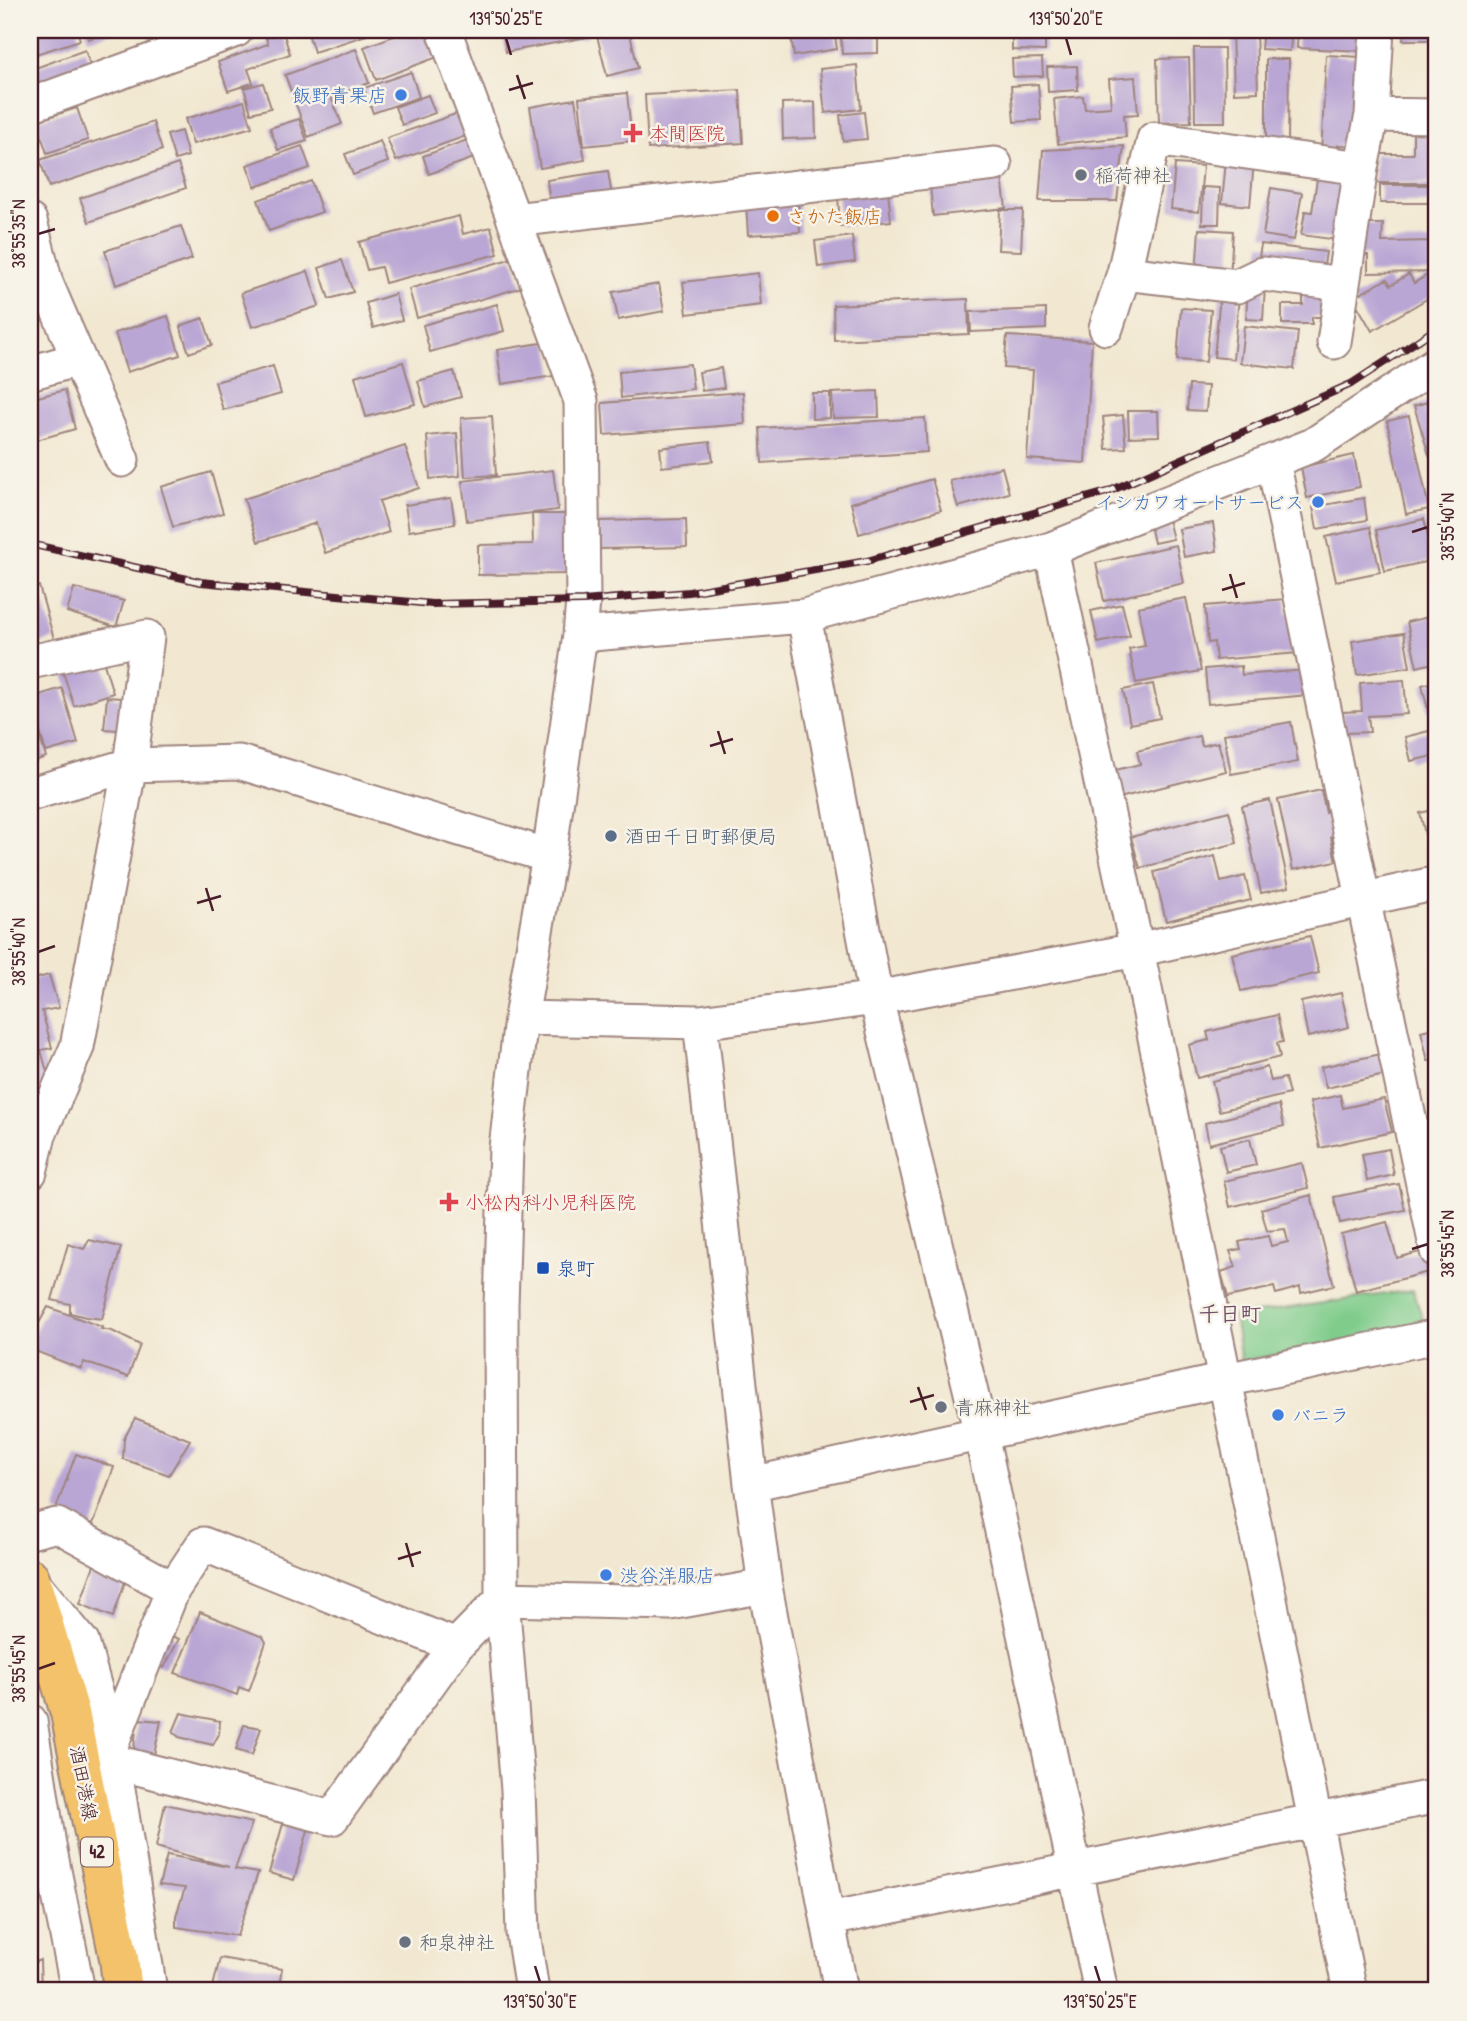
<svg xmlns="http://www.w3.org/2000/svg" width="1467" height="2021" font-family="'Patrick Hand','Klee One',sans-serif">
<rect width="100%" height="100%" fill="#f7f3e8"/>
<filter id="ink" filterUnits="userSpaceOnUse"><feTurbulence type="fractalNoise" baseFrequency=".0143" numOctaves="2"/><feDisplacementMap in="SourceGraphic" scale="14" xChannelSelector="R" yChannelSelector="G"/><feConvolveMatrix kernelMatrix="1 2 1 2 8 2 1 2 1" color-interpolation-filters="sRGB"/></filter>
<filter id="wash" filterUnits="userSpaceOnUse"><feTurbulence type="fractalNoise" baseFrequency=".00686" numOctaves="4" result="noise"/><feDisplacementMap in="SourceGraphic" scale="28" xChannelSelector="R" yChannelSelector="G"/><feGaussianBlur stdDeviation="1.57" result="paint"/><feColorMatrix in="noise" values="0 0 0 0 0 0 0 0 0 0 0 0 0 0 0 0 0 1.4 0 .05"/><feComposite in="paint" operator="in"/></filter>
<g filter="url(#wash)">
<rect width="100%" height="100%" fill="#f2e8d1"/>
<path fill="#7fcc8b" stroke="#64765b" stroke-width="2" d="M1413,1290l12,36 -184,36 -7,-46z"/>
<g id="blocks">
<path fill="#baa6d4" d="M30,30h47l3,10 -50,16z
M85,30h33v1l-30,8z
M307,30h61l2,4 -56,18z
M410,30h23l10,25 -67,25 -12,-33z
M502,30h85l1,7 -82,15z
M603,30h26l9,38 -31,8 -11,-44z
M790,30h44l3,19 -43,7z
M885,30h49v3l-49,2z
M948,30h38v6l-38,-1z
M1232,30h24l2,62 -24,1z
M1263,30h29l-2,21 -29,-2z
M1298,30h66v21l-67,-3z
M1404,30h33v10h-34z
M283,32l7,22 -42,15 5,14 -25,8 -10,-29 50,-18 -2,-6z
M1012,34l33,1v16l-33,-1z
M878,35v18l-36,1 -1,-18z
M1194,48h30l1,74h-30z
M356,49l13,34 -38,14 11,27 -34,13 -23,-62z
M85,50l8,24 -63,18v-22z
M1326,55l34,2 -4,89 -18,-1 -1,12h-16z
M1042,58l1,18 -30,1 -1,-18z
M1189,58l2,64 -32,1 -2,-64z
M1266,59h23l-1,83h-22z
M857,65l4,44 -36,4 -5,-44z
M1077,66l1,24 -30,2 -1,-25z
M411,72l8,25 -46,16 -9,-25z
M1135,77l3,37 -14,1 2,22 -68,7 -4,-45 29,-3 2,13 26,-2 -2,-28z
M263,83l8,25 -20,5 -7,-25z
M1038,84l3,36 -27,2 -3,-36z
M740,90l3,53 -95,6 -3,-54z
M627,93l5,48 -48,5 -5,-48z
M428,95l7,18 -33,12 -7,-18z
M575,99l10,61 -45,8 -10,-61z
M244,101l8,26 -59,17 -8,-25z
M815,102l1,36 -33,1 -1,-36z
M77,108l11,32 -41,13 -11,-32z
M461,112l8,23 -73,26 -9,-23z
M864,112l3,27 -24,2 -3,-26z
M299,119l8,22 -29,9 -8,-22z
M153,122l9,28 -113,37 -9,-27z
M181,131l7,25 -13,4 -8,-25z
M1413,133h24v50h-63l1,-29h38z
M470,139l7,18 -48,17 -6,-18z
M380,141l8,21 -35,13 -8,-21z
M302,146l8,22 -55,19 -8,-22z
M1124,146l-7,55h-78l4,-51z
M1226,160l28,2 -4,44 -28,-3z
M178,164l8,24 -97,34 -9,-24z
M1175,164l28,2 -4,46 -28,-3z
M608,171l5,32 -62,9 -4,-32z
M1002,178l4,30 -73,8 -3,-30z
M1317,179l30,4 -9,57 -37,-5 4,-24 7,1z
M311,181l11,31 -53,19 -11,-31z
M1380,185h52v18h-52z
M1203,187l17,1 -1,36h-17z
M1271,188l31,5 -8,47 -31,-5z
M888,191l3,30 -51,5 -2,-30z
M798,197l2,35 -52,3 -2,-34z
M1000,210h23l-2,41 -23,-1z
M459,216l4,18 28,-7 7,27 -113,29 -4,-16 -14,3 -8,-28z
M1357,224h26l-1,18 52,-1 1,31 -67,1v-18h-11z
M181,226l11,33 -76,26 -11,-34z
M1199,229l34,2 -3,46 -34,-2z
M852,236l3,26 -37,5 -3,-26z
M1261,244l65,8 -3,20 -65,-8z
M513,258l9,29 -105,31 -8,-29z
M342,260l11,32 -24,7 -10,-31z
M308,271l11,35 -67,21 -11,-34z
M758,273l3,32 -74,9 -4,-32z
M1409,274l5,9 15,-9 8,14v5l-65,38 -19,-33 34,-19 4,6z
M659,284l5,27 -46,9 -5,-28z
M1248,286h17l-2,34 -17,-1z
M1303,290h25v27h-16v7h-30v-19h21z
M395,294l7,26 -29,8 -7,-25z
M1220,296l19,1 -6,62 -19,-2z
M968,299l1,35 -135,6 -1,-35z
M497,304l7,27 -74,21 -7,-27z
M1181,308l30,2 -5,52 -29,-2z
M1046,309v20l-75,3 -1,-20z
M168,316l12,39 -53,17 -12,-39z
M203,318l9,27 -23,8 -9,-27z
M1244,326l54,6 -4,37 -54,-6z
M1007,336l85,5 -7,122 -58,-4 6,-89 -29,-2z
M548,342l6,34 -52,8 -5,-34z
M403,362l12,42 -49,13 -11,-41z
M690,364l3,25 -72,9 -2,-26z
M273,366l8,28 -58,16 -8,-28z
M721,368l3,20 -22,3 -3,-19z
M454,371l7,26 -36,10 -7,-26z
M1189,385l19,1 -2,25 -19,-1z
M65,390l10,39 -45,13v-43z
M878,391l1,26 -46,1 -1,-25z
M743,392l2,32 -141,11 -2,-32z
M812,393h18v25l-18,1z
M1437,399v57l-7,2 -16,-52z
M1128,411h30l1,25 -30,1z
M1123,415l3,33 -20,1 -3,-32z
M492,416l4,59 -31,2 -4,-59z
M1409,416l20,93 -23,5 -19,-93z
M925,418l2,34 -165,11 -2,-35z
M457,433l3,43 -30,3 -3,-43z
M710,442l3,19 -51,6 -2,-19z
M405,446l14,42 -40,13 10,31 -64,21 -9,-30 -58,19 -14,-43z
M1354,455l6,32 -53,11 -6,-31z
M1002,467l7,26 -51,14 -8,-26z
M553,470l5,40 -91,11 -5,-40z
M211,472l12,41 -50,14 -12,-40z
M932,479l9,31 -82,24 -8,-31z
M451,498l4,26 -46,7 -4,-26z
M1364,498l3,22 -50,9 -4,-22z
M532,514h34v60l-88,1v-30l55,-1z
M1167,516l6,23 -19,4 -5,-23z
M686,519l1,28 -87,2 -1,-28z
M1424,519l10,41 -49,11 -9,-41z
M1213,523l4,28 -33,6 -5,-28z
M1370,527l10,45 -44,9 -10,-44z
M1176,545l8,38 -80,18 -8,-38z
M39,586l15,53 -24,7v-57z
M74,588l50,13 -8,26 -49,-15z
M1186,598l15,73 -65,12 -7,-34 16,-3 -7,-39z
M1286,599l1,15 8,-1 4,40 -83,7 -2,-18 -6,1 -3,-37z
M1122,604l8,32 -32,7 -7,-32z
M1437,615v47l-20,5 -10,-45z
M1404,633l6,34 -53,8 -5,-34z
M101,654l12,39 -39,13 -13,-40z
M1241,666l1,9 64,-5 2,25 -100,9 -3,-35z
M1404,680l3,34 -39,2 2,16 -26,1 -2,-21 20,-1 -2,-28z
M1437,681v74l-26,6 -6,-24 28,-7 -11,-45z
M1153,684l7,34 -30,6 -7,-34z
M62,688l16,55 -32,9 -16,-54z
M107,697l14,1 -3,32 -14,-1z
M30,708l16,49 -16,6z
M1291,722l7,40 -67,12 -7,-40z
M1199,736l3,10 16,-4 8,29 -107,27 -7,-27 28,-7 -3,-13z
M1321,790l5,23 9,-3 6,25 -10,2 5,24 -43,9 -15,-70z
M1270,800l19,87 -28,6 -19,-87z
M1437,809v48l-6,2 -11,-46z
M1229,811l8,32 -97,25 -9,-31z
M1215,856l6,26 24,-6 6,24 -85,21 -12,-49z
M1310,936l9,37 -78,18 -9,-37z
M49,975l10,33 -17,3 10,37 -11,2 13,47 -24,8v-125z
M1341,993l8,34 -41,10 -7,-35z
M1277,1015l6,27 -6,1 3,14 -83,21 -8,-33 20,-5 -2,-8z
M1437,1027v32l-9,2 -7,-30z
M1381,1054l4,21 -59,13 -5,-21z
M1267,1067l4,14 14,-3 4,16 -70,17 -7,-30z
M1340,1095l3,13 41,-9 8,33 -72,16 -10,-46z
M1279,1105l5,21 -75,18 -4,-21z
M1437,1137v41l-10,-39z
M1250,1139l6,26 -30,7 -6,-26z
M1389,1149l5,26 -27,6 -5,-27z
M1302,1163l6,25 -78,19 -6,-26z
M1399,1184l6,26 -65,13 -6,-26z
M1311,1195l23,90 -33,8 -1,-6 -24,7 -2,-7 -46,10 -7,-25 15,-5 -6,-16 11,-2 -2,-7 29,-6 3,10 17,-4 -3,-13 -18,2 -6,-22z
M1387,1222l10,36 26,-7 5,21 -72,19 -15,-57z
M89,1240l32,7 -19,72 -16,-2 -16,-4v-9l-18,-4 16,-56 16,5z
M48,1307l54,20 -1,2 11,2 28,14 -12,32 -44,-15 -3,7 -51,-20 9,-26z
M135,1418l55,22 -21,35 -46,-16 1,-20z
M76,1454l38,13 -18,50 -8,16 -33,-22z
M94,1565l33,11 -14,41 -33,-13z
M200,1612l63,25 3,5 -17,49 -10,-4 -2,8 -62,-22z
M157,1630l22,9 -15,29 -19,-10z
M181,1713l39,8 -1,13 -6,11 -34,-8 -6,-5z
M137,1719l24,2 -8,39 -20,-1z
M244,1725l17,3 -9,27 -16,-5z
M165,1804l87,19 -17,46 23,4 -21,63 -61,-9v-11l9,-28 -26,-3 8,-30 62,12 -73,-20z
M286,1813l25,7 -17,60 -25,-7z
M220,1958l62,11 -4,22h-66z
M40,1960l1,31h-11v-27z"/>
</g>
</g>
<g filter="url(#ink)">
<use href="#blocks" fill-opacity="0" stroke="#9e847e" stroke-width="2"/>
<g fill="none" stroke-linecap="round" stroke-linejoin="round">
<g stroke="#9e847e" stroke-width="37">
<path id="minor" d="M444,30l137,371 2,200 -3,34 -31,221 -28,162 -15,130 -5,158 1,293 16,191 5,143 9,58
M30,105l206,-75
M1372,115l65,1
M514,220l481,-56
M30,221l16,62 76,177
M1124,273l113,13 25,-12 81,10
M1106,328l18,-55 30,-134 207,29
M1334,342l27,-174 11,-53 5,-85
M30,373l48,-14
M1273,461l90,437 74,353
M1051,549l86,401 213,1041
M804,616l72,382 105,436 120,557
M580,635l224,-19 247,-67 262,-104 124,-82
M30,662l117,-25 -17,128 -53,282 -38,88 -9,37
M30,794l100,-29 109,-3 310,94
M521,1018l179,4 176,-24 261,-48 300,-67
M700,1022l51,462 14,102 76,405
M751,1484l474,-104 212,-44
M30,1532l27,-7 116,64
M34,1584l48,58 29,103 39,246
M30,1721l19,124 29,146
M111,1745l62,-156 30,-45 253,102
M115,1762l217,56 124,-172 46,-47 168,4 95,-17
M829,1919l608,-123"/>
</g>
<g stroke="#9e847e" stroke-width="42">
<path id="major" d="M30,1578l40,135 49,245 4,33"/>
</g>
<use href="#minor" stroke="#fff" stroke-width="33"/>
<use href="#major" stroke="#f3c26a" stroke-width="38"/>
<g stroke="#4a1f2b" stroke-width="8">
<path id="rail" d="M30,544l171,38 231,22 151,-3 106,-9 178,-31 243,-70 241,-107 86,-56"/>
</g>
<use href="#rail" stroke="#f7f3e8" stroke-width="5" stroke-dasharray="16" stroke-linecap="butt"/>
</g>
</g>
<path fill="none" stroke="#4a1f2b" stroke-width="2.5" d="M506,38l5,17M1066,38l5,17M517,75l8,24M509,90l24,-7M38,234l17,-5M1412,532l16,-5M1230,574l7,24M1222,590l23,-7M718,731l7,23M710,746l23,-7M206,888l7,23M197,903l24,-7M38,952l17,-6M1412,1249l16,-5M918,1387l8,23M910,1402l24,-7M406,1543l7,24M398,1559l23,-7M38,1669l17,-6M535,1966l5,16M1095,1966l5,16"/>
<g fill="#3f7fe0" stroke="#f7f3e8" stroke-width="2.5">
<circle cx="401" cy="95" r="7"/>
<circle cx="1318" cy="502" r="7"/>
<circle cx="1278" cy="1415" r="7"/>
<circle cx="606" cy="1575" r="7"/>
</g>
<g fill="#e0444e" stroke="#f7f3e8" stroke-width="2.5">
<path d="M629.5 122.5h7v7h7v7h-7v7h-7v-7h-7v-7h7z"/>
<path d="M445.5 1191.5h7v7h7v7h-7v7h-7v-7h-7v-7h7z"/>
</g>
<g fill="#6b7280" stroke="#f7f3e8" stroke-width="2.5">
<circle cx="1081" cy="175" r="7"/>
<circle cx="941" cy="1407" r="7"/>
<circle cx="405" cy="1942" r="7"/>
</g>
<circle fill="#e8710a" stroke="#f7f3e8" stroke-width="2.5" cx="773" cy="216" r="7"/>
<circle fill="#5c6f8a" stroke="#f7f3e8" stroke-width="2.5" cx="611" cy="836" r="7"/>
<rect fill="#1a4fb4" stroke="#f7f3e8" stroke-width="2.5" x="536" y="1261" width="14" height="14" rx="3.5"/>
<g text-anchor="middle" stroke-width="5" stroke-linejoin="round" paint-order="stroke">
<rect fill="#f7f3e8" stroke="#7e5f64" stroke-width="2" x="81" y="1837.5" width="32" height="29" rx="5"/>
<g font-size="18" font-weight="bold" fill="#4a1f2b">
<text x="97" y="1858">42</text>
</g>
<g font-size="19" fill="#366cbe" stroke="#f7f3e8" text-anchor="end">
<text x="387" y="102">飯野青果店</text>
<text x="1304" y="509">イシカワオートサービス</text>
<text x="1292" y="1422" text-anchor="start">バニラ</text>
<text x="620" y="1582" text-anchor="start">渋谷洋服店</text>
</g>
<g font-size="19" fill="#be3a42" stroke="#f7f3e8" text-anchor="start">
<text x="649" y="140">本間医院</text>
<text x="465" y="1209">小松内科小児科医院</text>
</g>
<g font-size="19" fill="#5b616d" stroke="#f7f3e8" text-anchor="start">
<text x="1095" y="182">稲荷神社</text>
<text x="955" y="1414">青麻神社</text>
<text x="419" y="1949">和泉神社</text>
</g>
<g font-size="19" fill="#c56008" stroke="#f7f3e8" text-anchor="start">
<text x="787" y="223">さかた飯店</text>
</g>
<g font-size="19" fill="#4e5e75" stroke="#f7f3e8" text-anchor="start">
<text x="625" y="843">酒田千日町郵便局</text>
</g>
<g font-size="19" fill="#164399" stroke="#f7f3e8" text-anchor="start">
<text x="557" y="1275">泉町</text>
</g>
<g font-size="19" fill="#4a1f2b" stroke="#f7f3e8">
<text transform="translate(84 1783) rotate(79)" y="7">酒田港線</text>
</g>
<g font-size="21" font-weight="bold" fill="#714e66" stroke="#f7f3e8">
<text x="1230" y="1321">千日町</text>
</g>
</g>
<rect width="1467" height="2021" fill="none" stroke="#f7f3e8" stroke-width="77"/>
<rect x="38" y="38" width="1390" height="1944" fill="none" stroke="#4a1f2b" stroke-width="2.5"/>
<g font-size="18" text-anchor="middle" fill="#4a1f2b">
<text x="506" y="25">139°50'25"E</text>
<text x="1066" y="25">139°50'20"E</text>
<text transform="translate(19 234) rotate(-90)" y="6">38°55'35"N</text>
<text transform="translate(1448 527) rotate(-90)" y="6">38°55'40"N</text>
<text transform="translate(19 952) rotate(-90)" y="6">38°55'40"N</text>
<text transform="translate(1448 1244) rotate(-90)" y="6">38°55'45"N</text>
<text transform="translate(19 1669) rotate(-90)" y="6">38°55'45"N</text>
<text x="540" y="2008">139°50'30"E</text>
<text x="1100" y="2008">139°50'25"E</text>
</g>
</svg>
